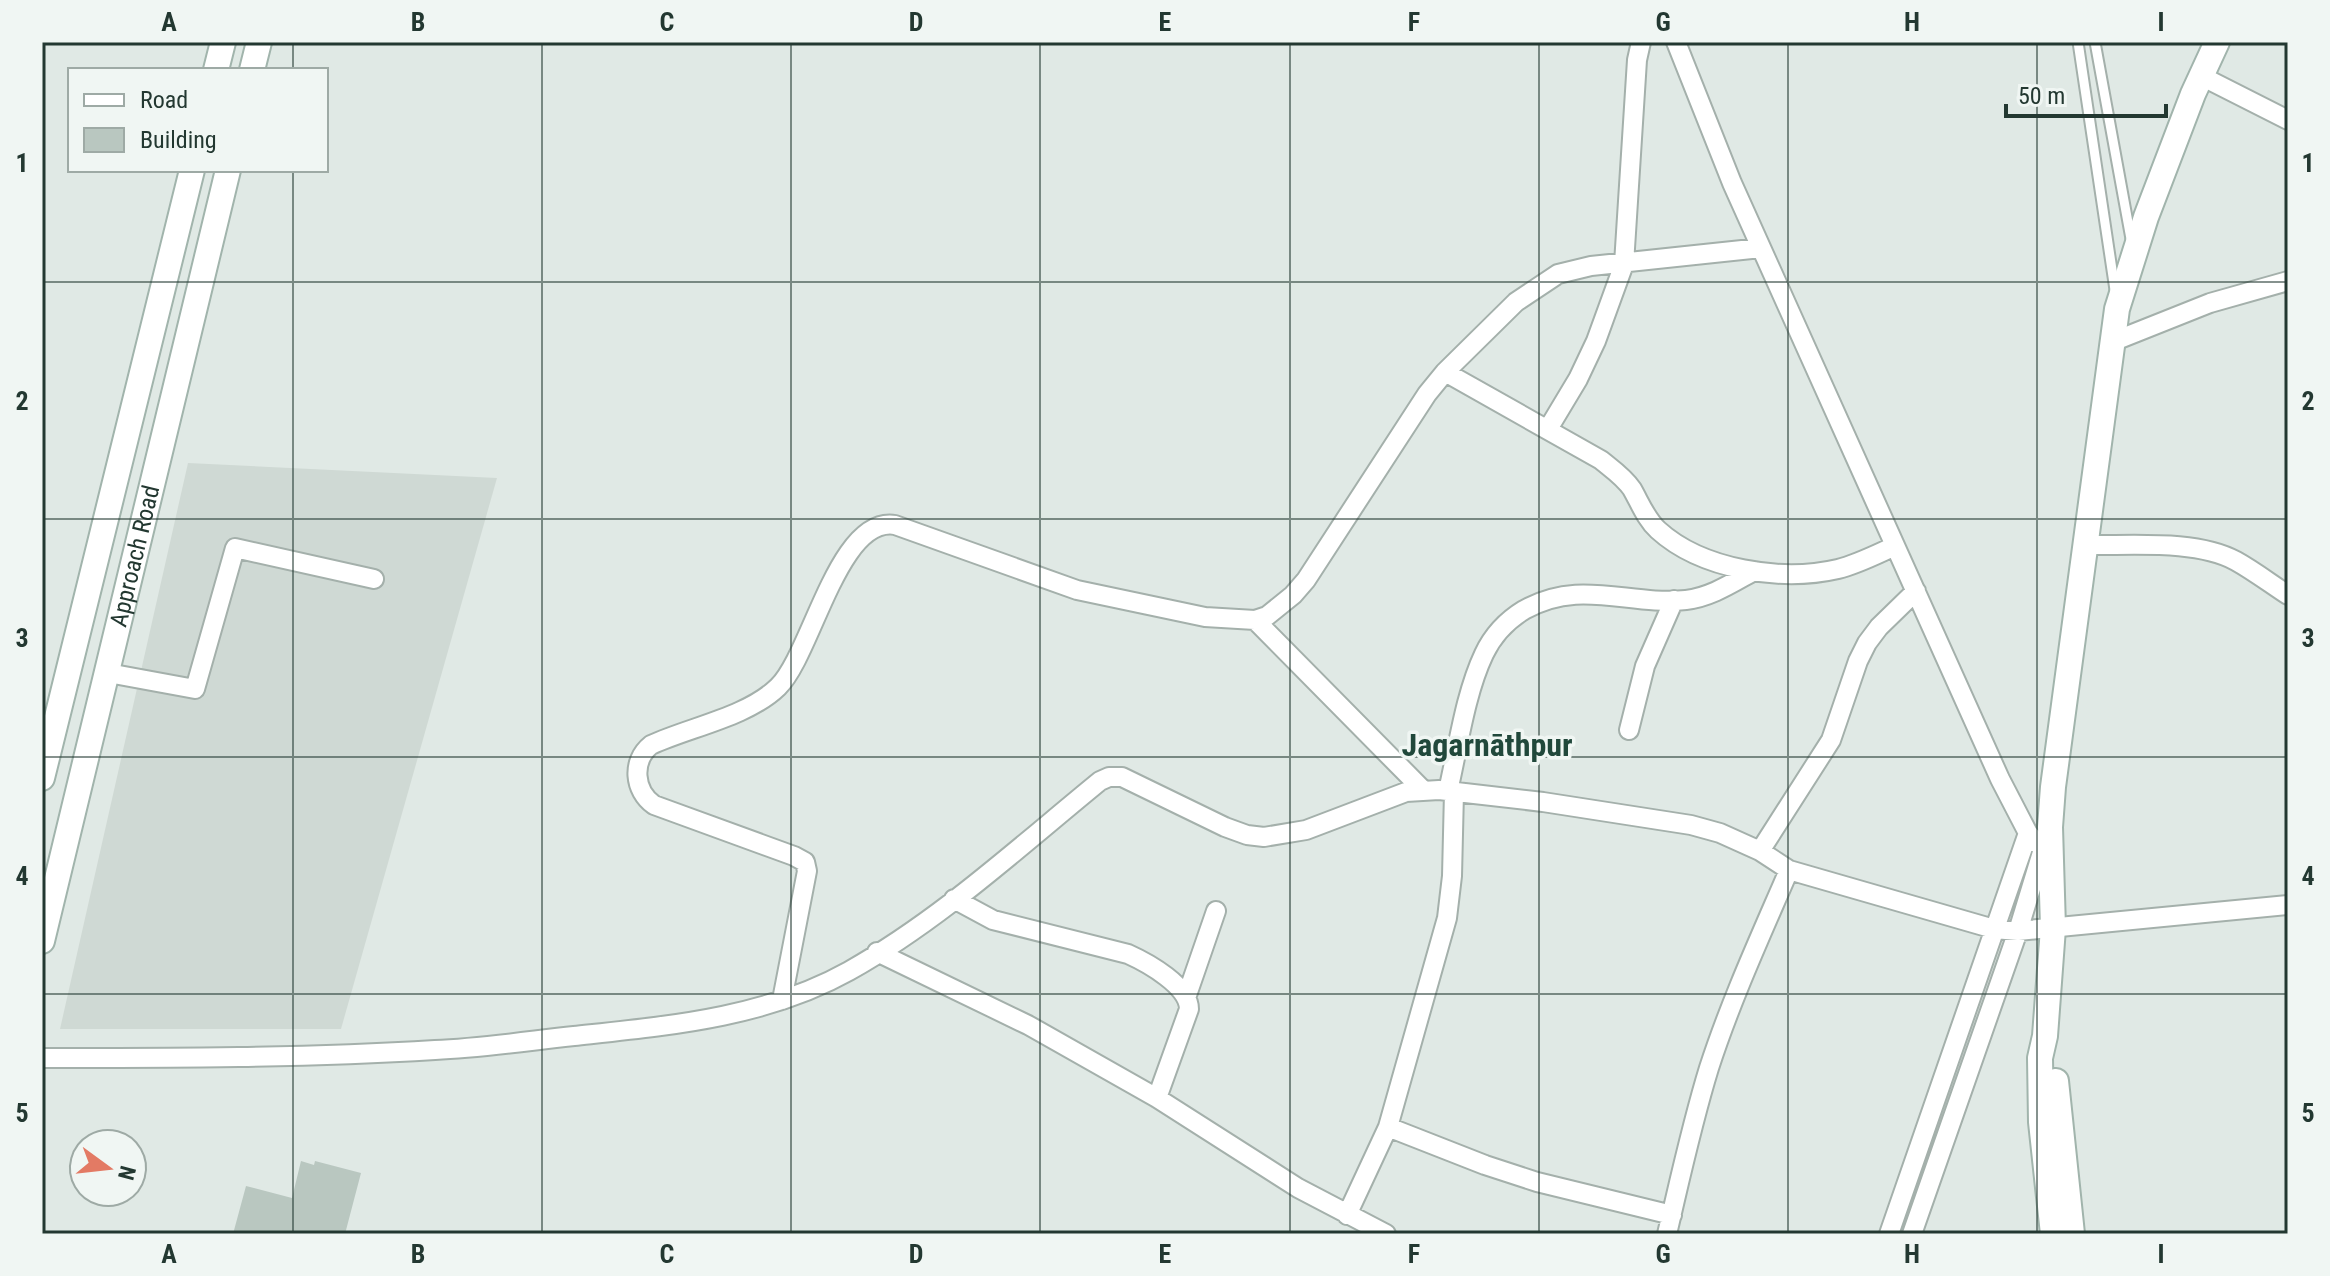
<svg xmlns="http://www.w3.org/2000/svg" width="2330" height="1276" font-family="'Roboto Condensed',sans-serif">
<rect width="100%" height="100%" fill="#e0e9e5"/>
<path fill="#cfd9d4" d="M188,463l309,15 -156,551h-281z"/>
<path fill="#b9c7c0" d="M301,1161l13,4 1,-4 46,12 -16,61h-112l13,-48 46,12z"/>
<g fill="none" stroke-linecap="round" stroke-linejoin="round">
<g stroke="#a4b0ab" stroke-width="13">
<path id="lane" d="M2078,42l37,248
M2095,42l36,197"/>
</g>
<g stroke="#a4b0ab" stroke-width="22">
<path id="street" d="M1676,42l56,141 268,596 28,54 23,25
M2201,76l87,44
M2112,342l98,-39 78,-22
M1445,372l156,88c11,9 23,17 31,29 8,14 14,30 26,41 44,40 124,52 180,39 20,-5 39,-15 57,-23
M1548,429l30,-50 18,-38 28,-77 13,-204 4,-18
M2084,545c45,1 112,-6 152,16 18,10 35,23 52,34
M1255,620l168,170
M108,673l87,16 40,-141 139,31
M1629,730l16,-64 29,-66
M1448,791c10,-43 17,-97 36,-137 9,-19 22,-33 40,-44 56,-32 104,-4 162,-10 25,-3 46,-17 68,-29
M1760,851l71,-111 27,-79 9,-18 12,-16 37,-36
M954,899l39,21 135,34c20,9 61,32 61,55l-32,89
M877,952l151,73 129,73 141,90 88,46
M1187,995l29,-84
M782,1000l25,-129 -2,-9 -11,-6 -140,-51c-20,-14 -23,-44 -3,-60 39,-18 96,-28 127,-58 34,-33 60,-171 117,-162l182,65 128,27 50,3 12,-4 26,-21 13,-15 121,-186 18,-22 71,-70 42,-28 33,-8 170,-18
M42,1058c131,0 263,0 393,-8 47,-2 93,-9 139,-14 93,-10 191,-18 275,-65 91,-51 170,-124 251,-190l9,-4h13l103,50 22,8 17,2 42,-7 100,-38 33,-2 104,12 148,23 29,8 40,18 29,19 205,59 24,2 270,-26
M1388,1127l97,38 52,17 135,33
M1347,1215l41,-88 59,-209 5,-42 2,-84
M1667,1234c13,-55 25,-111 42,-166 22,-68 52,-133 80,-198
M1889,1234l139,-401
M1912,1234l106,-303 25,-82"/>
</g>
<g stroke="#a1b4ac" stroke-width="28">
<g id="secondary">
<path d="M216,70l7,-28"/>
<path d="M252,70l7,-28"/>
<path d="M42,778l150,-608"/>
<path id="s1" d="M42,941l186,-771"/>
<path d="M2056,1081l16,153"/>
<path d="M2053,1234l-12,-112 -1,-64 5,-22 8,-108 -3,-101 3,-40 64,-478 29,-92 47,-123 24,-52"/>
</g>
</g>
<use href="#lane" stroke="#fff" stroke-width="9"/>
<use href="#street" stroke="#fff" stroke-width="18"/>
<use href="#secondary" stroke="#fff" stroke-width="24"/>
</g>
<path fill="none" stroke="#233831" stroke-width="2" stroke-opacity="0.55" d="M293,42v28M542,42v1192M791,42v1192M1040,42v1192M1290,42v1192M1539,42v1192M1788,42v1192M2037,42v1192M293,170v1064M42,282h2246M42,519h2246M42,757h2246M42,994h2246"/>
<g text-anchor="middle" stroke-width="7" stroke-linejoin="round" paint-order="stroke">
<g font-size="24" fill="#233831" stroke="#f0f6f3">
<text dy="8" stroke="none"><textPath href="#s1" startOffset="396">Approach Road</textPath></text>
</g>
<g font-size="32" font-weight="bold" fill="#21483b" stroke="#f0f6f3">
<text x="1487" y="756">Jagarnāthpur</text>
</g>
</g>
<rect width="2330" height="1276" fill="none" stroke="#f0f6f3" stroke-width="88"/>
<rect x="68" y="68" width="260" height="104" fill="#f0f6f3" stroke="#9eaaa5" stroke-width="2"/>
<rect x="84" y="94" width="40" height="12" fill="#ffffff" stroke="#9eaaa5" stroke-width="2"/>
<text x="140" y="108" font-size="24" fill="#233831">Road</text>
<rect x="84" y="128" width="40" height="24" fill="#b9c7c0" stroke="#9eaaa5" stroke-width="2"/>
<text x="140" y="148" font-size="24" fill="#233831">Building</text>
<g transform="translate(108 1168) rotate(105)"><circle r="38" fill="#f0f6f3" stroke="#9eaaa5" stroke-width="2"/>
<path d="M0-6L14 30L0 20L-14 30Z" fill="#e37a64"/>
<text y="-12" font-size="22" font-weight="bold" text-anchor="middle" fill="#233831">N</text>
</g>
<path d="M2006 104v12h160v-12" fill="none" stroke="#233831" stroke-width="4"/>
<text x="2018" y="104" font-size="24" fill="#233831" stroke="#f0f6f3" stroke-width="6" paint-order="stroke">50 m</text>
<rect x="44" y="44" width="2242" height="1188" fill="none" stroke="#233831" stroke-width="3"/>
<g font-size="26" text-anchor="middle" font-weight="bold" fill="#233831">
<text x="169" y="31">A</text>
<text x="418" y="31">B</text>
<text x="667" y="31">C</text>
<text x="916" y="31">D</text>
<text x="1165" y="31">E</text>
<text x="1414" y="31">F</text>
<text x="1663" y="31">G</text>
<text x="1912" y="31">H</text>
<text x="2161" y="31">I</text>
<text x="22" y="172">1</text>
<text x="2308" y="172">1</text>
<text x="22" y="410">2</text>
<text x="2308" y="410">2</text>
<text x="22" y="647">3</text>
<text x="2308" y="647">3</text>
<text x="22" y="885">4</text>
<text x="2308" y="885">4</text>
<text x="22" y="1122">5</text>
<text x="2308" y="1122">5</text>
<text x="169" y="1263">A</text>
<text x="418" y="1263">B</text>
<text x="667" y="1263">C</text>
<text x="916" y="1263">D</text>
<text x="1165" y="1263">E</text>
<text x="1414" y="1263">F</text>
<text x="1663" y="1263">G</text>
<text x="1912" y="1263">H</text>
<text x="2161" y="1263">I</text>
</g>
</svg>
